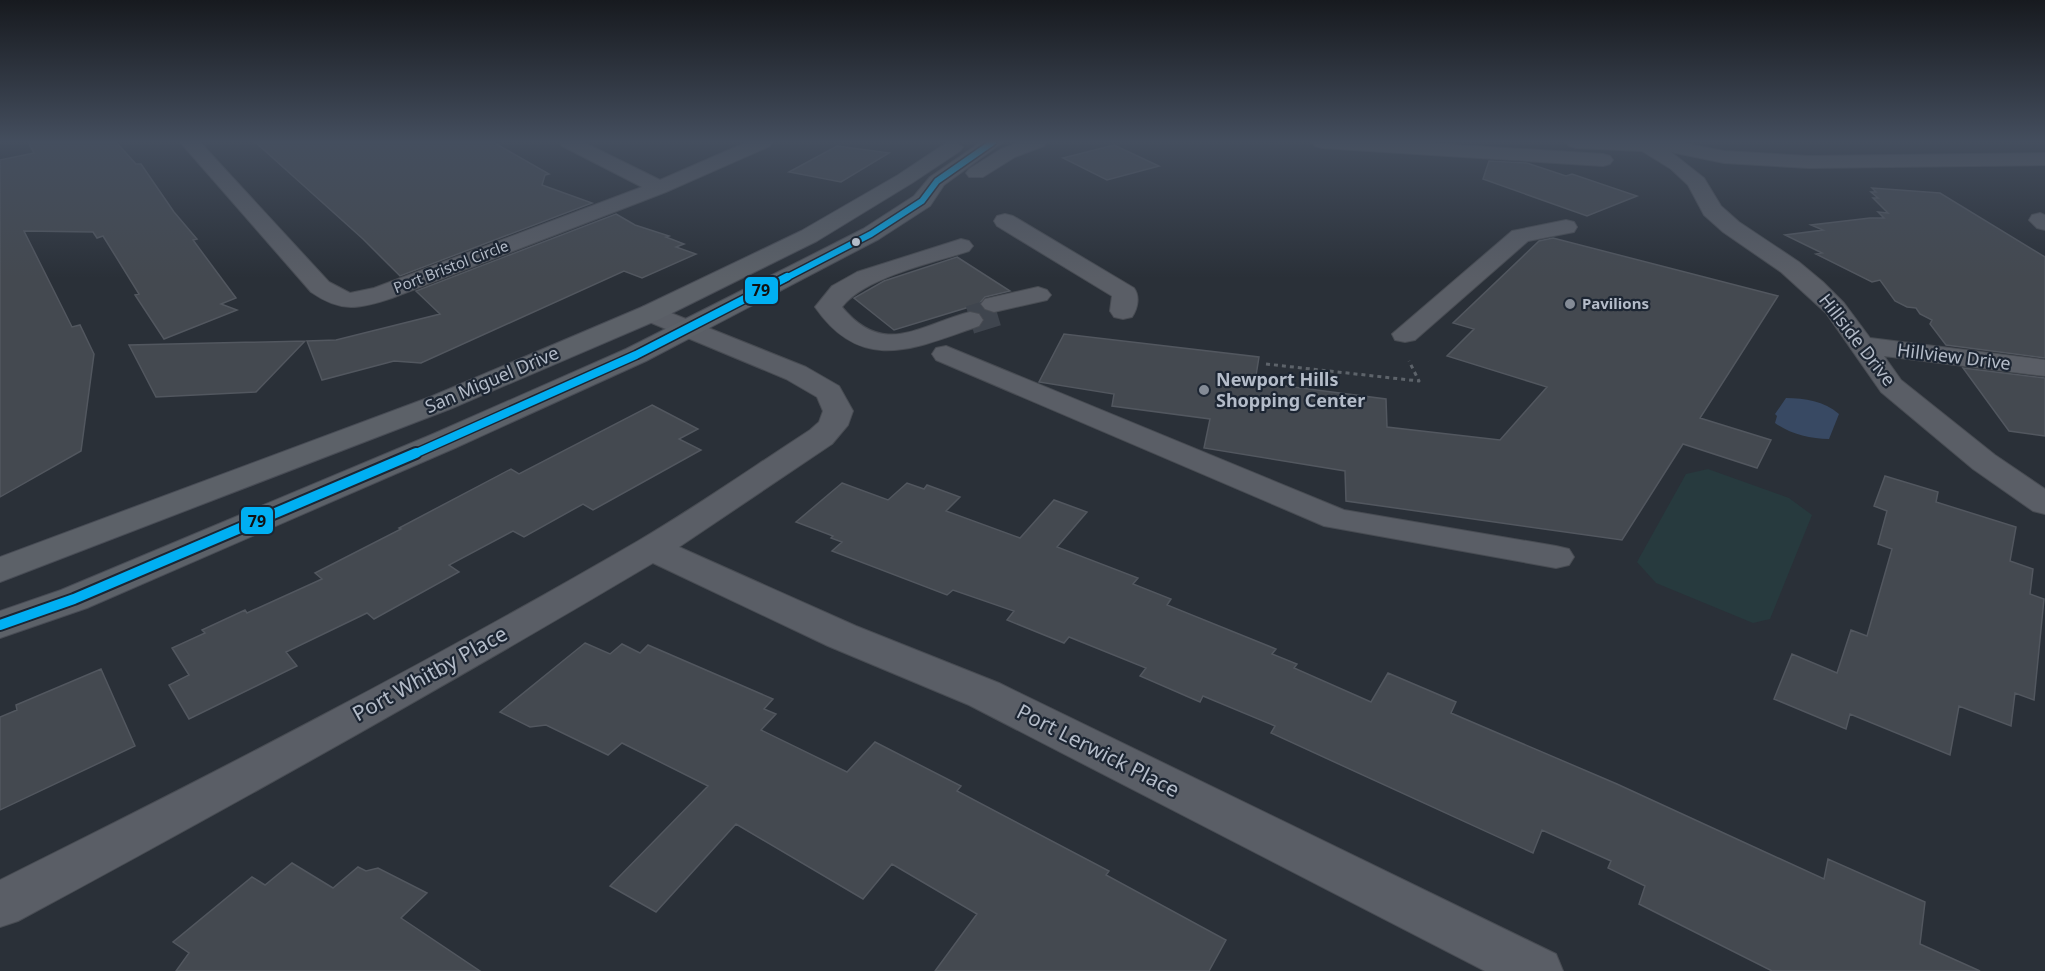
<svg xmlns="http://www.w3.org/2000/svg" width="2045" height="971" font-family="'Noto Sans',sans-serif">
<rect width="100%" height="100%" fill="#2a3038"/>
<path fill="#273a3e" d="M1708,469l81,29 23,17 -42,104 -17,4 -97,-40 -19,-21 49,-88z"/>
<path fill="#384963" d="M1786,398c19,0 38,3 53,16l-10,25c-19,0 -39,-5 -54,-16l2,-7 -2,-2z"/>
<path fill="#444950" stroke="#52575f" stroke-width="1.5" d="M28,142h88l20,22h5l33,48 23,27 -4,1 43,58 -15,6 16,6 -73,29 -29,-44 4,-1 -36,-58 -6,2 -4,-6 -69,-1 48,96 8,-2 14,29 -13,97 -81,46v-337l34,-7z
M255,142h238l56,32 -4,1 -3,10 50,18 -192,73 -37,-37z
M1114,145l45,21 -52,14 -44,-22z
M837,146l52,7 -48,29 -52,-10z
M1489,161l38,2 39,13 6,-2 65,22 -50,20 -104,-37z
M1872,188l68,5 105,64v101l-99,-13 -16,-21 2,-4 -12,-6 -4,-6 -9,-1 -12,-6 -15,-21 -8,2 -56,-28 6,-1 -37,-18 38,-5 -12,-5 59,-7h14l-6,-6 10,1 -15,-15h5l-7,-6h5z
M616,214l19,11 34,11 -3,1 18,7 -8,3 20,7 -54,24 -18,-7 -203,92 -27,-2 -72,19 -15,-39 29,-1 104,-26 -24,-23z
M1553,238l225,58 -78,122 71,22 -14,28 -74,-24 -61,96 -276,-39 -1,-30 -141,-23 6,-29 -98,-13 2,-12 -75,-12 25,-48 195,23 -4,25 131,17 1,28 113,13 47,-53 -100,-31 27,-27 -21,-6 86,-82z
M957,257l53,34 -25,6 -6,7 -85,26 -40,-32 30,-17z
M305,341l-49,51 -100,5 -27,-52z
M1963,368l82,10v58l-36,-5z
M652,405l46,24 -19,10 22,11 -108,60 -10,-6 -59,33 -11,-6 -64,34 10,7 -85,47 -7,-6 -81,39 11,14 -108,53 -20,-34 20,-10 -17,-27 33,-15 -3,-3 43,-20 2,3 75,-34 -7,-6 86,-44 -2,-1 112,-59 8,5z
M1885,476l53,16 -2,10 80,25 -6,34 23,8 -3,25 14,5 -10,101 -19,-7 -4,33 -52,-20 -9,49 -100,-41 -4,15 -72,-30 18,-45 45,19 14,-43 16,6 25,-87 -14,-5 9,-33 -13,-5z
M842,483l46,17 19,-17 17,6 3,-4 33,12 -14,14 74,27 34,-38 33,12 -30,35 81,31 -5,6 38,15 -4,6 109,44 -4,5 25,10 -3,4 77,34 17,-29 68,29 -5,11 166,71 207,95 4,-20 97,43 -5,42 60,27h-208l-133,-67 6,-18 -37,-18 3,-7 -69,-31 -9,23 -262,-120 4,-7 -72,-30 -3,6 -60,-26 6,-8 -77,-31 -5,6 -57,-23 7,-9 -61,-21 -6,5 -115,-44 10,-9 -11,-4 2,-2 -37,-14z
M585,643l25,11 12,-10 18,9 8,-8 125,54 -9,10 12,5 -15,16 86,42 28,-30 86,44 -4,5 152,80 -3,4 120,65 -17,31h-274l42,-57 -85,-50 -29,35 -127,-75 -80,88 -46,-26 98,-100 -86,-43 -14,12 -62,-30 -16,2 -30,-15z
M101,669l34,77 -135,64v-93l17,-7 -1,-5z
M292,863l41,25 25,-21 8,4 12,-3 49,25 -26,25 79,53h-304l13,-18 -16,-11 79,-65 13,8z"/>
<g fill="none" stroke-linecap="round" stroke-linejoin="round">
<path stroke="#3f454e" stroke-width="28" stroke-dasharray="28 14" stroke-linecap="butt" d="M970,320l33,-10"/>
<g stroke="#484c53" stroke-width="2">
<path id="minor" d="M180,142h20l129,140 21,11 24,-5 268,-101 -80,-41 -2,-4h23l77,38 87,-38h26l-3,4 -104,46 -274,106c-33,11 -51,15 -81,-6z
M1312,142h97l194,12 7,2 3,4 -3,4 -7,2 -281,-18 -7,-2z
M1566,142h112l46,9 85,5 236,-3v12l-236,3 -85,-5 -53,-11 33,26 17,28 18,16 60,40 24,20 21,21 26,35 175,22v16l-161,-20 17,24 94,75 50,34v25l-12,-3 -60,-42 -92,-77 -55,-79 -45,-41 -58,-40 -19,-17 -16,-30 -17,-16 -29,-18 -66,-3 -7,-2z
M2040,213l5,2v15l-8,-2 -8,-8 3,-5z
M1005,214l8,2 121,72c6,8 4,20 -2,29l-9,2 -9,-2 -4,-6 2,-15 -115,-70 -3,-5 3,-5z
M1566,220l8,2 3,5 -3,5 -46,9 -113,99 -10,2 -10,-2 -3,-6 120,-103z
M961,239l8,2 4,5 -4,5c-36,12 -104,26 -127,56 42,51 77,18 128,5l9,2 4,6 -4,6c-64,22 -117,49 -164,-19l17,-21 25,-14z
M1038,287l9,3 4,5 -4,5 -53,12 -9,-3 -4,-5 4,-5z
M651,305l155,62 33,19 14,25 -5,14 -16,19 -153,103 177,79 143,57 557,271 7,17h-78l-516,-266 -141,-59 -175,-83c-209,124 -421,243 -635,358l-18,6v-47c215,-107 430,-218 638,-339 58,-34 115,-74 172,-111l9,-8 4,-11 -6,-14 -31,-18 -144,-60 -4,-6 4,-6z
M946,346l398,164 212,36 13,3 5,8 -5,8 -13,3 -232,-42 -388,-166 -4,-6 4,-6z"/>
</g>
<g stroke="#484c55" stroke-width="2">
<path id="major" d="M955,142l8,5 -3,4 -48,32 -95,58 -157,78 -210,90 -450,173v-25l430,-160 212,-90 159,-76 97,-56 48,-32z
M981,142h22l-59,43 -14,21 -51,33 -233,122 -191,87 -368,160 -87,30v-27l61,-21 372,-156 193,-85 237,-120 51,-33 16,-19z
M1020,142h27l-3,4 -29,11 -32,20h-14l-3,-4 3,-4 32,-20z"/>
</g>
<path stroke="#5d636a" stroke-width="3" stroke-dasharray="4 4" stroke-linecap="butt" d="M1266,364l153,17 -10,-20"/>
<use href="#minor" fill="#5a5e66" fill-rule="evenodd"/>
<use href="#major" fill="#5c6168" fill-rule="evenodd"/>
<g stroke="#1d2633" stroke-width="9">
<path id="bus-1-far2" d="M784,279l87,-45 51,-33 15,-20 56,-39"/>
</g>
<g stroke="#1d2633" stroke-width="11">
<path id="bus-1-far1" d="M412,455l224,-100 151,-78"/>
</g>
<g stroke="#1d2633" stroke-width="14">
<path id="bus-1" d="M0,625l74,-26 342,-146"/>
</g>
<use href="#bus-1-far2" stroke="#00aff2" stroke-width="6"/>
<use href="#bus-1-far1" stroke="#00aff2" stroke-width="8"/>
<use href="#bus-1" stroke="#00aff2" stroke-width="10"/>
</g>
<linearGradient id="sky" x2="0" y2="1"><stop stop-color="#171a1f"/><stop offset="0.51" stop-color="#444e5e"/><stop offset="1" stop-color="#444e5e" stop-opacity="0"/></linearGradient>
<rect width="2045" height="278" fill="url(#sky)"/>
<circle fill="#b4bcc9" stroke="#1d2633" stroke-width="2" cx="856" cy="242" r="5"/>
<g fill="#848b96" stroke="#1d2633" stroke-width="2">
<circle cx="1570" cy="304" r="6"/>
<circle cx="1204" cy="390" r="6"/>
</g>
<g text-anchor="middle" stroke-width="4.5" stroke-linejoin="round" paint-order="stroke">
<g font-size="15" fill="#b4bcc9" stroke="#1d2633">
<text transform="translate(451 267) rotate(-21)" y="5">Port Bristol Circle</text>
</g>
<g font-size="15" font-weight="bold" fill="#b4bcc9" stroke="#1d2633" text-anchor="start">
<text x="1582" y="309">Pavilions</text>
</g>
<g font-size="18" fill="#b4bcc9" stroke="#1d2633">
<text transform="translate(1857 340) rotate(52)" y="6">Hillside Drive</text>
<text transform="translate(1954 357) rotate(7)" y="6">Hillview Drive</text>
<text transform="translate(492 380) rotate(-23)" y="6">San Miguel Drive</text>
</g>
<g font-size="18" font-weight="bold" fill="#b4bcc9" stroke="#1d2633" text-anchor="start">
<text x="1216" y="386">Newport Hills<tspan x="1216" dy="21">Shopping Center</tspan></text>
</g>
<g font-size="21" fill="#b4bcc9" stroke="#1d2633">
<text transform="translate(430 674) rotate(-29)" y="7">Port Whitby Place</text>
<text transform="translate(1098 751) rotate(27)" y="7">Port Lerwick Place</text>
</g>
</g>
<g stroke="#1d2633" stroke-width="2">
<rect x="744" y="276" width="35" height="29" rx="6" fill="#00aff2"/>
<rect x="240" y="506" width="34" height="29" rx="6" fill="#00aff2"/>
</g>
<g font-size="16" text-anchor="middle" font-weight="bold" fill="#111">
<text x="761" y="296">79</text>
<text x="257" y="527">79</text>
</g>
</svg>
